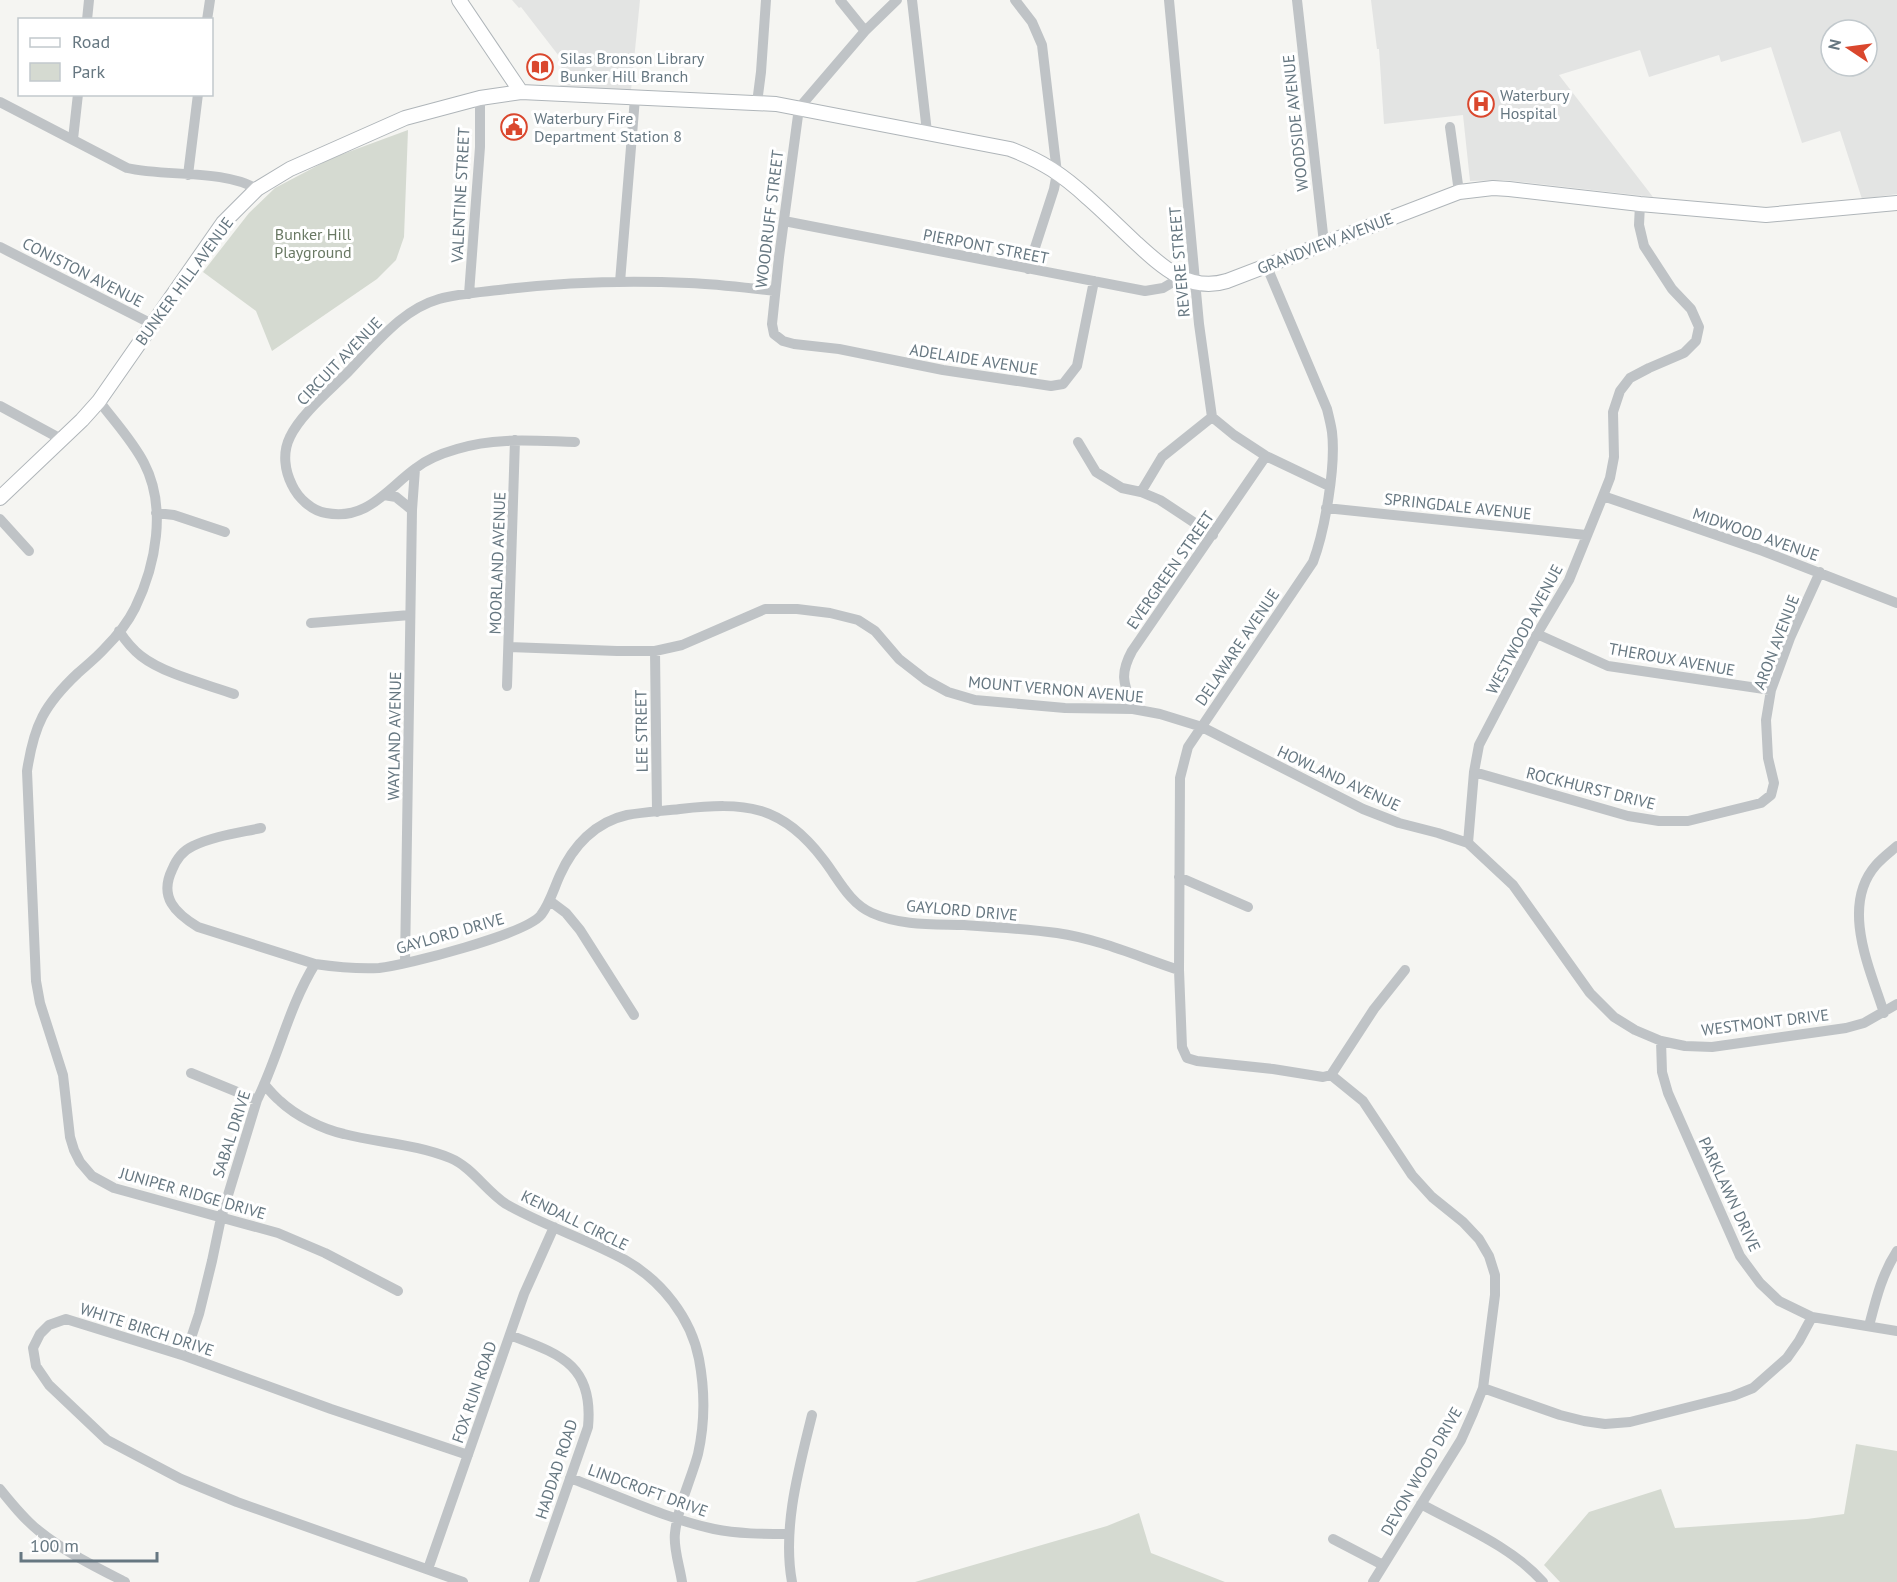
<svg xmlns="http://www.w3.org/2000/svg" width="1897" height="1582" font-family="'PT Sans',sans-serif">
<rect width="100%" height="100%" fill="#f5f5f2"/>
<path fill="#e3e4e3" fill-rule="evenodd" d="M512,0h128l-9,90 -71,-2 2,-28 -41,-53 -2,1z
M1371,0h526v194l-35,5 -22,-68 -38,12 -31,-96 -50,15 -2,-7 -70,22 -9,-27 -81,25 94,122 -149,-17 -34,1 -7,-66 -79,9 -5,-75h-2zM1831,30h36v36h-36z"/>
<path fill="#d5dad1" d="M408,130l-4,107 -8,23 -19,19 -105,72 -16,-40 -53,-39 46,-59 26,-25 57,-30z
M1856,1444l41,7v131h-337l-16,-17 45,-53 72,-23 14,39 132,-9 37,-5z
M1139,1513l12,40 74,29h-310l192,-56z"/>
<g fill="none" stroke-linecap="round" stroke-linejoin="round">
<g stroke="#afb5b9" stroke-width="16">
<path id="secondary" d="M459,0l62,92
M0,498l82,-78 17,-19 124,-178 34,-34 33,-20 115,-51 75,-20 41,-6 255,12 234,45c32,12 53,26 78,49 16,14 31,29 47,44 26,24 54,51 92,39l232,-89 34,-4 16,1 131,15 126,11 131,-12"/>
</g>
<path stroke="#bfc3c6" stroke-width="10" d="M840,0l25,31
M897,0l-32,31 -66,77 -20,149 -7,67 2,10 9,7 11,3 45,5 104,21 108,16 12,-2 14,-18 17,-85
M912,0l15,132
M1015,0l17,22 10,23 15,128 -3,16 -26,80
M1297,0l27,243
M87,20l2,-20
M207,20l3,-20
M0,102l127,66c39,9 96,1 130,21
M757,103l4,-31 5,-72
M1450,127l9,65
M73,139l5,-45
M188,175l10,-81
M784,221l361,70 18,-3 17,-10
M0,247l152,77
M1267,267l60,142c2,8 4,16 5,23 4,34 -7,98 -19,130l-125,185 -8,31 -1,192 3,77 5,11 10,3 76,8 50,8 8,-2 43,-66 31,-39
M620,282l15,-184
M469,294l11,-147v-49
M99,401c15,20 33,39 45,62 23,44 12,102 -9,145 -7,14 -19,29 -30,40 -8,9 -18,17 -27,25 -34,32 -44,52 -51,98l9,210 4,22 23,72 7,62 4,13 6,12 12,14 22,12 164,45 47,20 73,38
M0,406l61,33
M1212,417l22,18 32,21 63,30
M575,442c-40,-1 -79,-5 -118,7 -14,4 -30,10 -41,19 -29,21 -49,53 -90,45 -14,-2 -28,-15 -34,-28 -7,-14 -10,-32 -2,-48 10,-22 40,-47 57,-64 17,-18 34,-37 52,-52 11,-9 26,-18 40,-22 22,-6 45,-7 68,-10 60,-7 121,-9 182,-6 29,1 58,5 86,8
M1078,442l18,30 26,16 19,4 19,8 53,35
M1141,492l21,-35 50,-40 -13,-93 -30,-324
M384,495l12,2 16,13
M1603,496l160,55 134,52
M1326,508l260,27
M156,513l18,2 51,17
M0,519l29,32
M311,623l99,-8
M119,631c6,9 13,18 22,25 23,18 65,28 93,38
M1537,634l71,32 163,24
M509,647l108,4h38l27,-6 83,-36h32l33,4 28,7 17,11 24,28 27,21 22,12 27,8 90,8 68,1 27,5 42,13 161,82 36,14 39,10 30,10 45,42 77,108 24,24 21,13 26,11 24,5 27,1 134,-19 18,-5 33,-19
M655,651l2,161
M507,686l8,-246
M1133,709c-9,-25 -14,-34 -1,-58l134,-195
M1474,772l154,44 31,5h29l73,-18 10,-8 3,-12 -6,-25 -2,-38 5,-30 19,-52 30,-66
M261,828c-23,5 -47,8 -68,18 -11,5 -17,14 -21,24 -13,27 3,43 26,57l117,37c21,3 43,5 64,4 28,-3 147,-34 162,-53 9,-12 13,-27 19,-40 13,-29 35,-53 67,-60 17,-3 36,-4 53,-6 65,-7 101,-5 143,50 15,19 26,44 49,54 29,13 62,11 92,12 31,2 63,4 93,8 42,6 82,24 122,37
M1468,843l6,-71 5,-27 58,-111 32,-54 34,-84 7,-18 4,-21 -1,-45 7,-21 10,-13 19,-10 35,-15 12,-12 3,-14 -8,-18 -19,-20 -28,-43 -5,-21 1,-21
M1179,877l69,30
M550,901l16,12 14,17 54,85
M405,963l7,-453 3,-41
M1884,1013c-14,-44 -44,-107 -8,-148 6,-7 14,-13 21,-19
M1661,1041l1,31 6,21 72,163 20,27 19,18 33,16 85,14
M191,1073l66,27
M1331,1075l32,26 49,74 20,22 31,25 16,17 10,17 6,19v20l-12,93 -10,25 -12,27 -88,142
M264,1084c5,6 10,12 16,17 16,15 42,28 64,33 35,9 72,10 106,24 22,9 36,33 56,46 38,22 81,35 119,56 37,21 66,58 74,99 6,32 6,64 -1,95 -7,26 -20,51 -23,79 -2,15 5,34 7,49
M1869,1326c7,-27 13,-52 28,-75
M510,1335c49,19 84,29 78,92l-54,155
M185,1356l14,-42 13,-53 9,-43 36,-118c22,-45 32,-94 58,-136
M1483,1388l77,27 24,6 21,3 25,-2 103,-26 20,-8 34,-30 12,-17 13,-24
M570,1478c47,17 94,40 144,51 24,5 49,5 74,5
M0,1489c12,15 24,30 39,42 26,21 57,36 86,51
M1421,1504c42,23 90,42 122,78
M1333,1539l50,26
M428,1569l96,-275 30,-67
M463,1582l-226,-80 -56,-23 -74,-39 -58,-55 -13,-19 -3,-18 7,-14 9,-9 17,-6 119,37 146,53 137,46
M792,1582c-10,-54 7,-114 20,-167"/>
<use href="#secondary" stroke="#fff" stroke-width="14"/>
</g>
<defs>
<g id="library-ring" transform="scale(1.35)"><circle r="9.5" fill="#fff" stroke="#da472d" stroke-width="1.5"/><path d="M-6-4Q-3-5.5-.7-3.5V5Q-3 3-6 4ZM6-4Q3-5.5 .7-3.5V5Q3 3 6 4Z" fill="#da472d"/></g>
<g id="hospital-ring" transform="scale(1.35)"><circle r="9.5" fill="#fff" stroke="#da472d" stroke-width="1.5"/><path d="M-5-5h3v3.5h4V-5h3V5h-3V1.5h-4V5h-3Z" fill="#da472d"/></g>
<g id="civic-ring" transform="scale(1.35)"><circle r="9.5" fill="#fff" stroke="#da472d" stroke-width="1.5"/><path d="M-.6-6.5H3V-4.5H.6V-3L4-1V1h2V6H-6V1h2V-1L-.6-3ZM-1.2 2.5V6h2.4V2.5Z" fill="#da472d"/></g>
</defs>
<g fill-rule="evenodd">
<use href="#library-ring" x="540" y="67"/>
<use href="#hospital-ring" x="1481" y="104"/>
<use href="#civic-ring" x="514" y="127"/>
</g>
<g text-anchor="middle" stroke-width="6" stroke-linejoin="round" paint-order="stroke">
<g font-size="16" fill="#667781" stroke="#fff" text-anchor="start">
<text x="560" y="64">Silas Bronson Library<tspan x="560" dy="18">Bunker Hill Branch</tspan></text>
<text x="1500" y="101">Waterbury<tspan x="1500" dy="18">Hospital</tspan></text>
<text x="534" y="124">Waterbury Fire<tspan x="534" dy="18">Department Station 8</tspan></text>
</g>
<g font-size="16" fill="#667781" stroke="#fff">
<text transform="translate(1295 123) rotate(-96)" y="6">WOODSIDE AVENUE</text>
<text transform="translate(460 195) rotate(-87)" y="6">VALENTINE STREET</text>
<text transform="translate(769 219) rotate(-83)" y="6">WOODRUFF STREET</text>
<text transform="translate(1325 243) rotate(-21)" y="6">GRANDVIEW AVENUE</text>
<text transform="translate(986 246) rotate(11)" y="6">PIERPONT STREET</text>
<text transform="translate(1179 262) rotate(-95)" y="6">REVERE STREET</text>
<text transform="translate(83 272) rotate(27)" y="6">CONISTON AVENUE</text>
<text transform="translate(184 281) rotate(-54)" y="6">BUNKER HILL AVENUE</text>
<text transform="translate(974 359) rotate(9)" y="6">ADELAIDE AVENUE</text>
<text transform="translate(339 361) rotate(-46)" y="6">CIRCUIT AVENUE</text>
<text transform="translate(1458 506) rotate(6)" y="6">SPRINGDALE AVENUE</text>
<text transform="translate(1756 534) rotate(19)" y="6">MIDWOOD AVENUE</text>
<text transform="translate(497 563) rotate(-88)" y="6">MOORLAND AVENUE</text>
<text transform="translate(1170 570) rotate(-55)" y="6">EVERGREEN STREET</text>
<text transform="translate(1524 629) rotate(-62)" y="6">WESTWOOD AVENUE</text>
<text transform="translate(1776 642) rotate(-69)" y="6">ARON AVENUE</text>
<text transform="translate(1237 647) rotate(-56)" y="6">DELAWARE AVENUE</text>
<text transform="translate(1672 659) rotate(10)" y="6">THEROUX AVENUE</text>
<text transform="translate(1056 689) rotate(5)" y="6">MOUNT VERNON AVENUE</text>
<text transform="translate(641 731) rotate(-91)" y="6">LEE STREET</text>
<text transform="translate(394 736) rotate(-89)" y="6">WAYLAND AVENUE</text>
<text transform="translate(1339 778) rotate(25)" y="6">HOWLAND AVENUE</text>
<text transform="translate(1591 788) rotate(14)" y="6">ROCKHURST DRIVE</text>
<text transform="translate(962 910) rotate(5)" y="6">GAYLORD DRIVE</text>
<text transform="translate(450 933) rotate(-16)" y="6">GAYLORD DRIVE</text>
<text transform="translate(1765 1022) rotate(-7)" y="6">WESTMONT DRIVE</text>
<text transform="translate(231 1134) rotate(-72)" y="6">SABAL DRIVE</text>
<text transform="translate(193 1193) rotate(16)" y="6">JUNIPER RIDGE DRIVE</text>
<text transform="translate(1730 1194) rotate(65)" y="6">PARKLAWN DRIVE</text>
<text transform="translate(575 1220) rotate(26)" y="6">KENDALL CIRCLE</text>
<text transform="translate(147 1329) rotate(18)" y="6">WHITE BIRCH DRIVE</text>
<text transform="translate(474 1392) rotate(-71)" y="6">FOX RUN ROAD</text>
<text transform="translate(556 1469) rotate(-72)" y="6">HADDAD ROAD</text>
<text transform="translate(1421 1471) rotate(-60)" y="6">DEVON WOOD DRIVE</text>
<text transform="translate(648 1490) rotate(20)" y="6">LINDCROFT DRIVE</text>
</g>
<g font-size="16" fill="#6a7964" stroke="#fff">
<text x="313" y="240">Bunker Hill<tspan x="313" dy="18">Playground</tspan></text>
</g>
</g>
<rect x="18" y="18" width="195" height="78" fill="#ffffff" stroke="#c2c9cd" stroke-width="1.5"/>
<rect x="30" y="38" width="30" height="9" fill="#ffffff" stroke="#c2c9cd" stroke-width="1.5"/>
<text x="72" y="48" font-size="18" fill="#667781">Road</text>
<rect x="30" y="63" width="30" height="18" fill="#d5dad1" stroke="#c2c9cd" stroke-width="1.5"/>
<text x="72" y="78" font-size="18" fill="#667781">Park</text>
<g transform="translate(1849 48) rotate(283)"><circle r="28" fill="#ffffff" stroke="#c2c9cd" stroke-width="1.5"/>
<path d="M0-4.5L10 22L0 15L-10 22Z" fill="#da472d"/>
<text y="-9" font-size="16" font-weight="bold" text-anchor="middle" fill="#667781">N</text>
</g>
<path d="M21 1552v9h136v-9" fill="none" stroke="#667781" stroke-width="3"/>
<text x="30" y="1552" font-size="18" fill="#667781" stroke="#ffffff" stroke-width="4.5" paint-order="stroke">100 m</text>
</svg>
